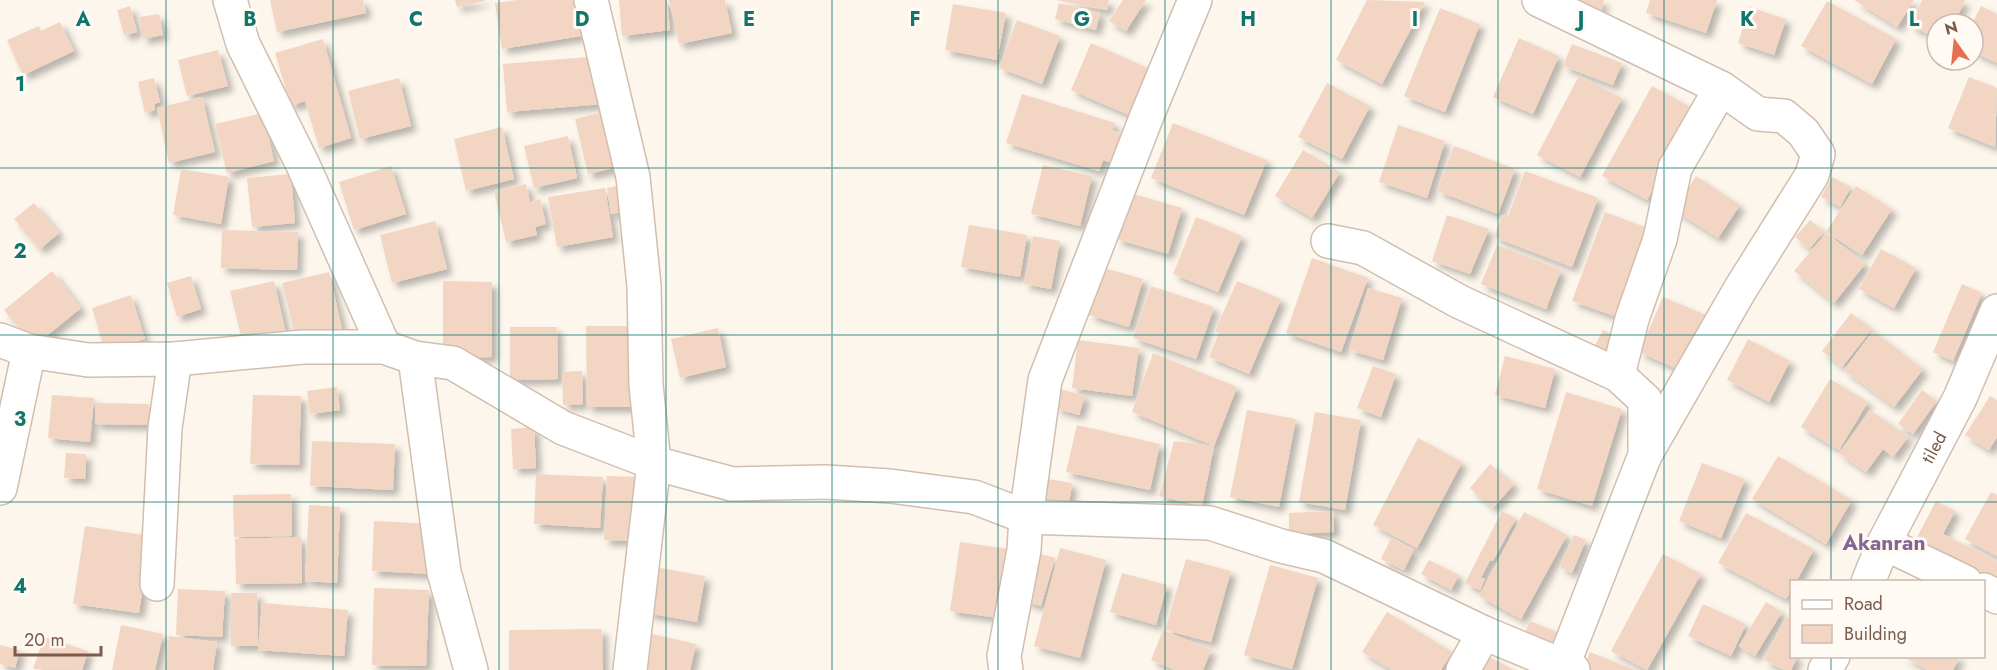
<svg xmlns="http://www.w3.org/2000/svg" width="1997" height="670" font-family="Jost,sans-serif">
<defs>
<filter id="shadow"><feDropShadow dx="5.5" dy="5.5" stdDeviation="3" flood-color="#0004"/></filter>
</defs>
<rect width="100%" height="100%" fill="#fdf6ec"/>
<path fill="#f3d5c3" filter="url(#shadow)" d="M270,0h93l3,13 -89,19z
M455,0h30v1l-28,6z
M517,0h59l5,36 -79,13 -7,-46z
M619,0h48l3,30 -48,6z
M669,0h56l7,33 -53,11z
M1056,0h53l-2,10z
M1123,0h23l-20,31 -17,-10z
M1367,0l58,2 -43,82 -46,-24z
M1574,0h30l-3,10z
M1650,0h67l-11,33 -60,-20z
M1854,0h60l-17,27z
M1922,0h43l-11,24h-17v14l-27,-12z
M1827,1l69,38 -24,45 -71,-38z
M1059,3l41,10 -4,17 -41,-11z
M953,4l53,9 -9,47 -52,-10z
M130,6l7,26 -13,3 -7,-25z
M1981,6l16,8v49l-24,-11 -1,-28z
M1750,7l36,12 -12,36 -36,-12z
M1440,8l40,16 -35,88 -41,-16z
M159,14l4,21 -20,4 -4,-22z
M1017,20l43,16 -18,48 -43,-16z
M60,22l14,29 -51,24 -16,-35 32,-14 2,5z
M1519,38l40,18 -26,58 -40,-17z
M323,39l28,99 -32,10 -14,-47 -14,5 -16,-53z
M1091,43l57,25 -19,47 -58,-25z
M1572,44l50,19 -9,22 -50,-19z
M218,50l10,36 -41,10 -9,-36z
M599,56l4,48 -96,8 -4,-48z
M1579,76l43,22 -42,79 -43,-22z
M1969,77l28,11 -2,59 -47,-19z
M154,78l6,24 -6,2 1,6 -10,3 -7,-31z
M399,78l12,48 -51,13 -12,-48z
M1327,83l43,23 -28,53 -44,-22z
M1652,86l44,24 -49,90 -45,-24z
M1022,94l93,29 -3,7 9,3 -9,30 -9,-3 -4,11 -93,-28z
M202,97l13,55 -46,11 -12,-55z
M610,110l13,56 -35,8 -13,-55z
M263,113l11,48 -47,12 -12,-49z
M1173,123l94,37 -23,55 -93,-37z
M1398,125l47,16 -18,57 -48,-16z
M502,127l12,52 -48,12 -12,-52z
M568,136l9,42 -43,10 -10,-42z
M1454,146l61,23 -17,45 -61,-23z
M1303,150l37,22 -28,46 -37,-22z
M1043,165l49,11 -12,50 -49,-12z
M391,166l15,48 -52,16 -15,-48z
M181,169l48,8 -8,47 -48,-9z
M1525,171l73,27 -26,69 -78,-30 8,-22 6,2z
M291,174l4,49 -43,4 -5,-49z
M1696,176l44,29 -22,33 -44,-28z
M1832,177l19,10 -11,20 -19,-10z
M526,184l4,18 10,-3 6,25 -11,3 2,8 -31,7 -12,-51z
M625,184l5,26 -19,4 -4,-26z
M1856,186l36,23 -30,46 -36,-23z
M605,188l8,49 -56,10 -9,-50z
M1130,193l52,15 -14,46 -52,-15z
M34,203l25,30 -19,16 -26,-30z
M1605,212l45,17 -33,88 -45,-16z
M1447,215l42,14 -19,45 -38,-13z
M1196,217l46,19 -24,56 -45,-18z
M1810,220l14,12 -15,17 -14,-12z
M435,221l12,48 -55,14 -12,-48z
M969,225l58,10 -7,42 -59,-10z
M222,230l76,2 -1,38 -76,-2z
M1826,233l39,31 -31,39 -40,-32z
M1033,236l27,5 -9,48 -27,-5z
M1497,245l64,25 -15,39 -65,-25z
M1881,249l35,19 -22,40 -35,-19z
M1312,258l56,20 -27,74 -55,-19z
M1104,268l39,11 -14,48 -40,-12z
M52,271l29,37 -47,38 -30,-36z
M329,272l14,61 -46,10 -15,-60z
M191,276l10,33 -24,8 -10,-34z
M274,281l13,57 -43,10 -14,-57z
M443,281l49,1v75l-49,1z
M1237,281l44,18 -32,75 -40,-17 10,-24 -4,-2z
M1962,284l20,9 -29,68 -20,-9z
M1151,286l63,21 -18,52 -63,-21z
M1368,288l34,10 -19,62 -34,-10z
M131,295l14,44 -40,12 -13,-43z
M1663,297l43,18 -24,56 -43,-19z
M1851,313l21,16 -30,38 -20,-16z
M586,326h50l1,81h-50z
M510,327h47l1,52 -48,1z
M718,328l8,39 -46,11 -9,-39z
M1603,330l17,8 -7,16 -18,-9z
M1873,331l50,38 -29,38 -50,-37z
M1748,339l42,22 -21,41 -42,-22z
M1078,340l61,8 -7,48 -60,-8z
M1153,353l84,34 -23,59 -12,60 -43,-10 15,-55 40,5 -82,-34z
M1505,356l50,13 -10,39 -50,-13z
M1373,366l23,8 -15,43 -24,-9z
M582,371l1,33 -20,1 -1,-33z
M1830,379l38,23 -29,48 -38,-23z
M337,387l3,23 -30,4 -3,-23z
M1061,389l24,7 -6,19 -24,-7z
M1922,390l15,11 -24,33 -15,-10z
M1566,392l56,17 -30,97 -55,-17z
M52,395l42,3 -4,44 -42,-4z
M253,395l48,1 -2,69 -49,-1z
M1990,396l7,4v37l-8,13 -24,-15z
M95,403l54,1 -1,21 -53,-1z
M1247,410l49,9 -17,88 -49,-10z
M1870,410l38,27 -15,20 -10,-8 -17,23 -27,-19z
M1315,412l46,8 -16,90 -46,-8z
M1077,425l83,19 -10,46 -84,-18z
M534,427l2,41 -23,1 -2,-40z
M1418,438l44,24 -45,86 -44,-23z
M312,441l83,3 -2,46 -83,-4z
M66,453l20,1 -1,25 -21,-1z
M1778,456l74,44 -26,44 -74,-45z
M1702,463l43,16 -24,59 -42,-17z
M1490,464l24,20 -21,24 -23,-20z
M536,474l67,3 -3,51 -66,-4z
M607,476l31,1 -3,64 -31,-1z
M1035,477l37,6 -3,21 -38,-6z
M1991,492l6,3v61l-32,-17z
M291,494l1,42 -58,1 -1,-42z
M1936,501l19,10 -12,23 54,27v27l-84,-43z
M309,505l31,2 -3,76 -32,-2z
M1333,511l1,21 -45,2v-21z
M1502,511l14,7 -23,43 -3,-1 -9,18 4,1 -5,11 -15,-7z
M1524,512l43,23 -46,84 -42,-23z
M1746,513l68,36 -18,33h-4v7l-6,10 -68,-36z
M374,521l61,3 -2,50 -61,-3z
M85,526l65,10 -11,77 -66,-9z
M1574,535l12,5 -14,33 -12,-6z
M301,537l1,46 -66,1 -1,-45z
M1391,538l23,11 -10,21 -23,-11z
M960,542l48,7 -10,69 -48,-7z
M1060,548l46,12 -26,98 -46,-12z
M1037,553l18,5 -14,48 -17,-5z
M1663,554l38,20 -54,96 -36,-19z
M1186,559l45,12 -20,71 -46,-12z
M1429,560l30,15 -8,15 -30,-16z
M1270,565l48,13 -26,91 -48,-14z
M654,567l51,9 -8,46 -51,-9z
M1122,573l45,12 -11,40 -46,-13z
M374,588l55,2 -3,76 -54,-1z
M178,589l47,2 -3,46 -46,-2z
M231,593h26l1,53h-27z
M1766,602l16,10 -27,44 -16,-10z
M262,603l86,7 -4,46 -86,-6z
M1703,604l43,20 -15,32 -43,-20z
M1387,612l65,40 -11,18h-49l-30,-18z
M1786,616l6,3v37h6l-7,14h-7l-20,-10z
M1530,621l39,16 -9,19 -38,-16z
M121,625l42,9 -8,36h-43z
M602,629l1,41h-94v-40z
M1163,630l48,20 -8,20h-28l-24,-10z
M644,632l52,12 -6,26h-55z
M169,636l48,6 -4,28h-49z
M44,637l44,14 -6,19 -49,-1z
M0,645l20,5 -5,18 -15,-4z
M1590,652l45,18h-52z
M1485,655l29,15h-37z
M1902,656h58l-7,14h-25z"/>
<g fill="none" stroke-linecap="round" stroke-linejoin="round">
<g stroke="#d1beb0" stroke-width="36">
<g id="minor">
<path d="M230,0l13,44 60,121 81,182"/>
<path d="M591,0l42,177 11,109 2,99 8,78 -24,207"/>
<path d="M1539,0l182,88 37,26 26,2 19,16 15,22 -6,21 -71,113 -96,167"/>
<path d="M1328,241l35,7 97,54 158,73"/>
<path d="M0,340l29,11 59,9 87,-1 128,-12h81l31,11 38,5 110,65 91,35 78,21 94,-2 64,4 84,11 52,20 184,6 71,23 43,10 160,77 89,37"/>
<path d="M415,358l29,214 27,98"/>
<path d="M0,488l29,-137"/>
<path d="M1884,543l81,39"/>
<path id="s1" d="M1868,582l16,-39 76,-145 37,-87"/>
<path d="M157,584l8,-156 10,-69"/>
<path d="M1984,590l13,7"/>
<path d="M1563,665l82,-210v-55l-27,-25 14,-56 28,-80 15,-71 46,-80"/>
<path d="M1006,670l-2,-14 20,-106 2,-33 19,-137 101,-262 49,-118"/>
<path d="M1463,670l21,-37"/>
<path d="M1825,670l8,-14"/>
</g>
</g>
<use href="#minor" stroke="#fff" stroke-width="33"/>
</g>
<path fill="none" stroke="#0f766e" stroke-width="1.5" stroke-opacity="0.55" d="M166,0v670M333,0v670M499,0v670M666,0v670M832,0v670M998,0v670M1165,0v670M1331,0v670M1498,0v670M1664,0v670M1831,0v582M0,168h1997M0,335h1997M0,502h1997M1831,656v14"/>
<g text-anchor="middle" stroke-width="6" stroke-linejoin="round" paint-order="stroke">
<g font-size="18" fill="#7a5c4d" stroke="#fffaf3">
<text dy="6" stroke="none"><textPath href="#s1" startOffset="150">tiled</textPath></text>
</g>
<g font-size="21" font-weight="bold" fill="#846695" stroke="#fffaf3">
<text x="1884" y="550">Akanran</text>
</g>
</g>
<g font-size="20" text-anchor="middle" font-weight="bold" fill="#0f766e" stroke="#fffaf3" stroke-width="6" stroke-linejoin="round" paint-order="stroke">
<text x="83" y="26">A</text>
<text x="250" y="26">B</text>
<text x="416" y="26">C</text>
<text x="582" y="26">D</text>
<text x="749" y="26">E</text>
<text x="915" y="26">F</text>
<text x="1082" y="26">G</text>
<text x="1248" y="26">H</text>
<text x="1415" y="26">I</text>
<text x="1581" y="26">J</text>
<text x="1747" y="26">K</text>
<text x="1914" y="26">L</text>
<text x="20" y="91">1</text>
<text x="20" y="258">2</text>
<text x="20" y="426">3</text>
<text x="20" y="593">4</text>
</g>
<rect x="1790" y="580" width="195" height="78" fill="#fffaf3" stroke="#cabbb1" stroke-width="1.5"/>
<rect x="1802" y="600" width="30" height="9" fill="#ffffff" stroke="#cabbb1" stroke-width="1.5"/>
<text x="1844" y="610" font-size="18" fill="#7a5c4d">Road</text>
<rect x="1802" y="625" width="30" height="18" fill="#f3d5c3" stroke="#cabbb1" stroke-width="1.5"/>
<text x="1844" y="640" font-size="18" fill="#7a5c4d">Building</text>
<g transform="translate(1955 42) rotate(345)"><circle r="28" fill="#fffaf3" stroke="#cabbb1" stroke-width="1.5"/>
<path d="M0-4.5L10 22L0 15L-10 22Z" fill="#e76f51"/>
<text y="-9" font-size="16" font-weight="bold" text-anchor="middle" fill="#7a5c4d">N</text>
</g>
<path d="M15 646v9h86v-9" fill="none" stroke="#7a5c4d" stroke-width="3"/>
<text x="24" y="646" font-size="18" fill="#7a5c4d" stroke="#fffaf3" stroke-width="4.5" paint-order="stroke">20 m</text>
</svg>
